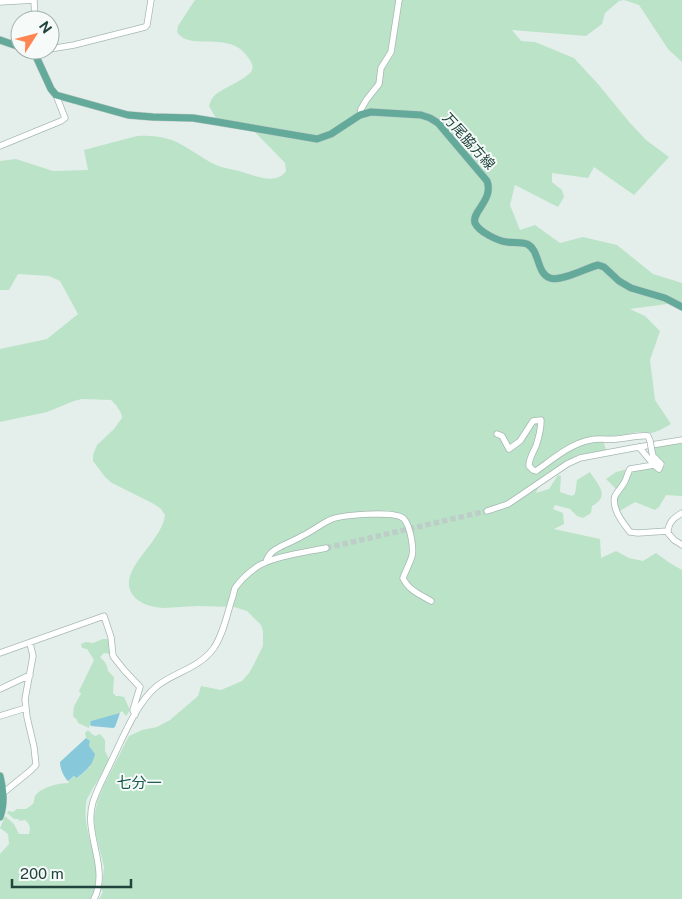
<svg xmlns="http://www.w3.org/2000/svg" width="682" height="899" font-family="'Public Sans','Noto Sans JP',sans-serif">
<rect width="100%" height="100%" fill="#e4efeb"/>
<path fill="#bbe3c8" d="M195,0h487v62l-14,-13 -29,-44 -15,-5 -5,1 -14,12 -3,11 -16,12 -74,-6 9,11 14,1 39,16 24,26 32,39 16,17 23,17 -35,38 -40,-28 -6,11 -36,-5v9l10,8 2,7 -6,10 -43,-22 -5,20 10,25 15,-5 25,18 23,-6 34,8 36,29 29,9v19l-52,7 15,7 15,15 -10,29 5,40 16,24 -11,6 -8,3 -14,-1 -15,3 -21,2 4,13 -29,5 -34,21 -7,17 13,-4 9,-14 3,1 -1,16 12,4 3,-2 2,-14 13,-8c8,13 21,24 2,34l-1,7 -8,5 -6,-2 -7,-7 -15,-4 -2,4 10,4 1,11 -10,5 46,10 1,19 15,-7 13,7 14,3 13,-8 14,10 12,7v329h-583l4,-7 -2,-3 2,-11 1,-11 -9,-36 -1,-14 4,-18 6,-14 25,-49 13,-6 15,-3 13,-7 28,-24 3,-10 20,4 21,-9 7,-8 4,-7 10,-20v-15l-2,-6 -14,-14 -13,-4 -36,-1 -35,2c-12,-1 -24,-4 -31,-14 -15,-25 30,-51 33,-79l-4,-6 -7,-5 -42,-21 -7,-6 -12,-16v-6l4,-10 17,-16 8,-11 -1,-5 -5,-8 -5,-5 -29,-1 -8,2 -27,11 -47,10v-73l47,-10 31,-25 -18,-33 -11,-5 -31,-2 -9,16h-9v-129l16,-2 37,12 35,-1 -4,-20 53,-14c11,-1 24,0 35,4 15,6 29,18 44,25 7,3 16,4 23,6 14,4 37,15 47,0l-1,-8 -30,-31 -37,-10 -9,-16c1,-3 2,-7 5,-10 8,-8 34,-17 38,-26 2,-5 -2,-10 -5,-14 -18,-26 -57,-4 -70,-24l1,-6z
M682,443v53l-16,-1 -7,12 -4,3 -20,-8 -17,10 -3,-19 1,-4 -10,-10 10,-7 30,-8 5,3 10,3 4,-5 -9,-9 -2,-9z
M103,639h7l2,15 -8,-1 -4,4c4,4 8,8 8,14l6,6 -1,16 3,3h4l4,1 6,13 -4,6 -4,-5 -5,4 -26,6 -2,7 -11,-5 -1,-3 -4,-4 1,-10 7,-12 -2,-3 15,-31 -7,-11 -5,-1 -1,-4 5,-2 7,1z
M88,730l4,4 3,2 5,-2 5,6v11l4,8c-5,11 -11,21 -17,31 -2,4 -6,9 -6,14 -5,32 22,64 5,95h-91v-45l9,-10 -1,-10 -8,-6 5,-12 9,8 5,10h10c1,-6 2,-9 -4,-14l-5,1 -2,-2h-4l-7,-6 1,-2 5,1 4,-3h9l7,-5c1,-2 1,-5 2,-8 6,-9 23,-13 34,-13l-1,-2 7,-5 2,2 13,-11 -1,-21 1,-5 -4,-3 -1,-5z"/>
<path fill="#87c9da" d="M120,713l-5,14 -2,1 -22,-2 -1,-2 1,-3z
M86,738l4,3 -1,5 6,8c-3,13 -9,16 -18,24l-3,-2 -6,5c-5,-5 -8,-13 -8,-19z"/>
<g fill="none" stroke-linecap="round" stroke-linejoin="round">
<path stroke="#bdcdc8" stroke-width="5.5" stroke-dasharray="5.5 3" stroke-linecap="butt" d="M326,548l161,-37"/>
<g stroke="#a6b8b3" stroke-width="7">
<path id="minor" d="M0,2l34,-2 1,20
M50,49l24,-4 71,-18 2,-2 4,-25
M360,115l1,-6 6,-10 12,-15 2,-16 10,-16 8,-52
M0,146l61,-25 4,-3 -9,-23
M497,434l5,2 7,13 11,-8 13,-20 8,-1c0,9 -2,17 -5,26 -3,7 -7,12 -7,20l4,4 3,1c17,-12 34,-27 54,-31 9,-2 19,0 27,-1 11,-1 21,-4 31,-3l2,5
M639,447l15,18 5,4 2,-5 -8,-8 -1,-4
M654,465l-24,4c-3,5 -3,9 -6,14 -3,5 -7,9 -9,13 -4,12 8,27 15,36l8,1 30,-2
M487,511l21,-7 59,-40 13,-6 53,-10 49,-8
M682,513c-9,5 -14,10 -14,20l6,7 8,5
M266,562c1,-4 3,-7 6,-10 8,-7 21,-10 30,-16 11,-5 20,-13 30,-17 12,-4 64,-9 72,0 6,7 10,28 8,37 -2,7 -6,14 -9,22 5,12 18,17 28,23
M0,653l104,-37 7,21 2,19 11,14 16,17 -7,23 2,5
M0,689l30,-14
M0,716l26,-8
M3,793l27,-22 6,-6 -2,-18 -7,-30 -2,-18 8,-43 -3,-13
M94,899c16,-31 -11,-65 -1,-97 4,-13 11,-25 17,-38 12,-24 26,-61 47,-78 18,-14 42,-18 56,-37 10,-13 14,-35 19,-50 1,-3 2,-8 3,-11 5,-7 12,-14 19,-19 14,-12 53,-17 72,-21"/>
</g>
<g stroke="#c1cbc8" stroke-width="8">
<path id="major" d="M0,40l20,7
M28,50l6,2 17,37 5,6 72,20 25,2 40,1 25,4 99,17 14,-5 29,-19 11,-3 50,3 9,3 8,5 49,58c7,19 -16,31 -12,42 4,9 23,18 32,19 6,1 14,0 20,2 13,6 9,29 23,34 11,4 36,-10 48,-13l6,2 15,14 12,7 34,10 17,9
M0,776c3,14 5,27 0,41"/>
</g>
<use href="#minor" stroke="#fff" stroke-width="5.5"/>
<use href="#major" stroke="#64aa9b" stroke-width="7"/>
<g stroke="#a6b8b3" stroke-width="7" stroke-linecap="butt">
<path id="minor-bridge" d="M650,441l2,11"/>
</g>
<use href="#minor-bridge" stroke="#fff" stroke-width="5.5"/>
</g>
<g text-anchor="middle" stroke-width="4" stroke-linejoin="round" paint-order="stroke">
<g font-size="14" fill="#21443c" stroke="#f6fbf9">
<text transform="translate(469 141) rotate(48)" y="5">万尾脇方線</text>
</g>
<g font-size="15" fill="#1a594c" stroke="#f6fbf9">
<text x="139" y="788">七分一</text>
</g>
</g>
<g transform="translate(35 35) rotate(54)"><circle r="24" fill="#f6fbf9" stroke="#a1b2ad"/>
<path d="M0-4L9 19L0 12L-9 19Z" fill="#ff8553"/>
<text y="-8" font-size="14" font-weight="bold" text-anchor="middle" fill="#21443c">N</text>
</g>
<path d="M12 879v8h119v-8" fill="none" stroke="#21443c" stroke-width="2.5"/>
<text x="20" y="879" font-size="15" fill="#21443c" stroke="#f6fbf9" stroke-width="4" paint-order="stroke">200 m</text>
</svg>
